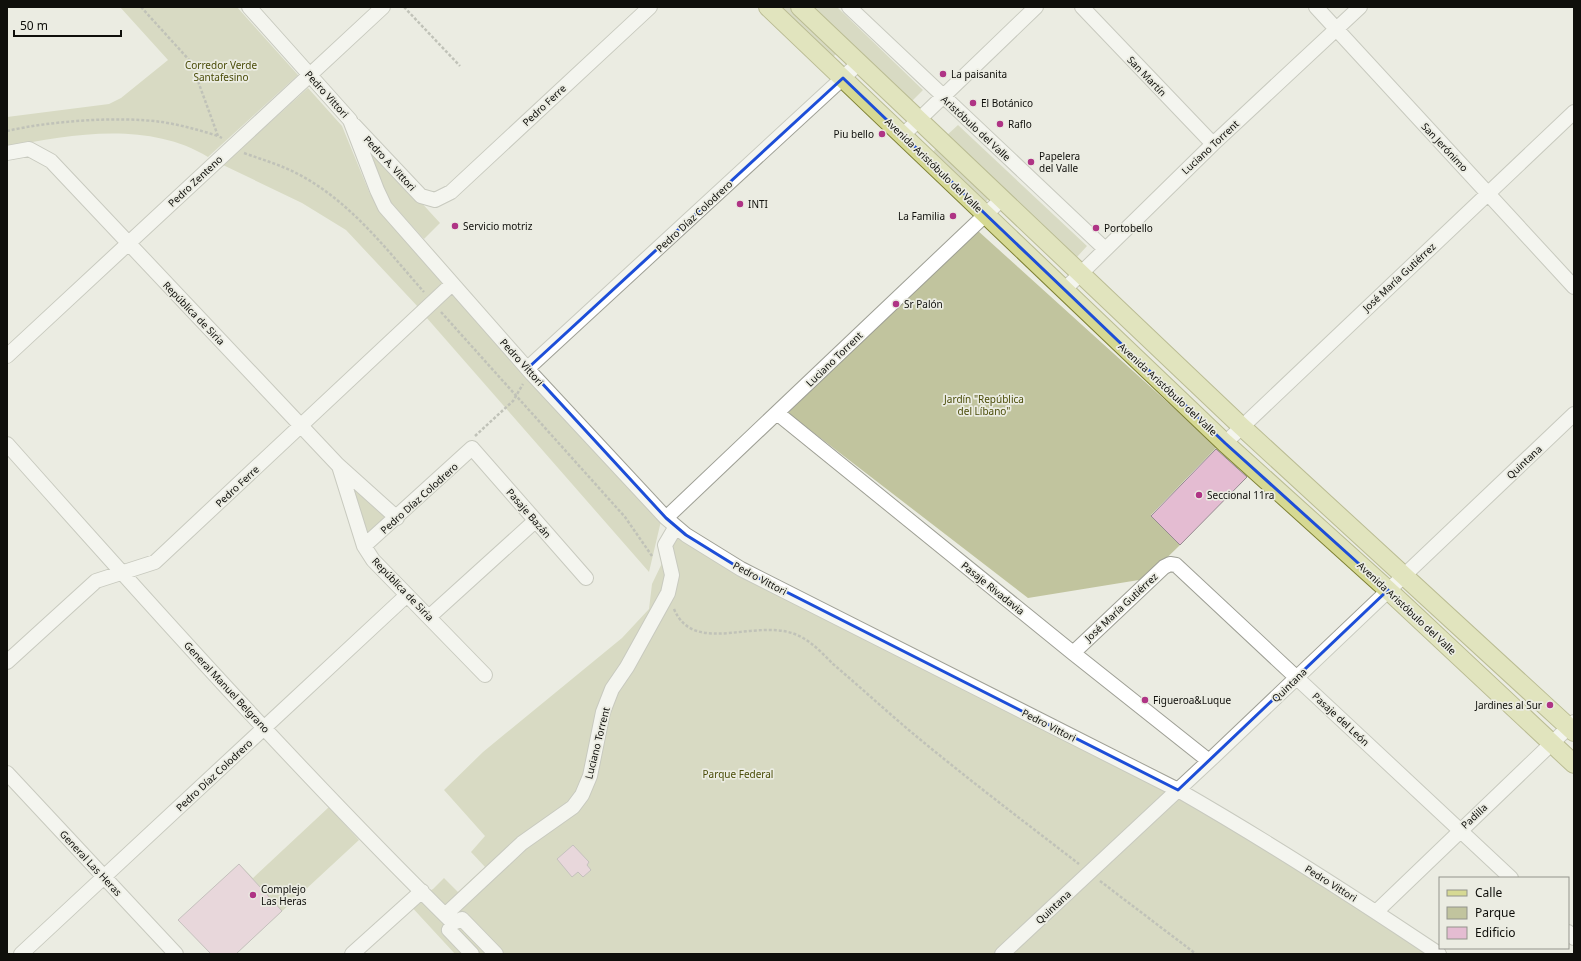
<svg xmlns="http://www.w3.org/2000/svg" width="1581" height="961" font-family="'Noto Sans',sans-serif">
<rect width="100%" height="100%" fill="#ebece2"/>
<path fill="#c1c49e" d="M120,7h117l61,68 -90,82c-59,-36 -137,-23 -201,-10v-30l102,-13 12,-6 47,-38z
M775,7h17l47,44 -8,8z
M812,7h25l86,83 -12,12z
M308,88l34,38 28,68 8,12 67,77 -26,25 -73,-78 -44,-27 -79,-38z
M958,125l129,121 -10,11 -131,-121z
M363,139l77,84 -16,16 -32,-35 -10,-14z
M939,146l52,50 -9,10 -53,-51z
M977,230l240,217 -66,68 29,30 -35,34 -117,19 -240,-185z
M453,291l208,230 -12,51 -223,-255z
M345,473l50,45 -30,26z
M676,534l24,18 30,16 463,237 179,112 56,37h-973l-47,-51 25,-14 11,-11 14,14 27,-25 -14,-15 14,-16 -41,-46 39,-38 139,-114 27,-29 3,-25z
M329,807l30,33 -123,114h-25l-32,-34 60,-56 14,14z"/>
<path fill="#e4bcd2" stroke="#958b90" d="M1216,449l31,28 -67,68 -29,-29z
M573,845l16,17 -2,3 4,5 -8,7 -5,-5 -6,5 -15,-18z
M239,864l43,47 -46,43h-25l-33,-34z"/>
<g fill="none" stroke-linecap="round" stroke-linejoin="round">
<g stroke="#9e9f95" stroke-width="16">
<path id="minor" d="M249,7l101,113 27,70 8,17 147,167 134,144 20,17 55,34 437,221c89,51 176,107 261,164
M849,7l255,241
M1082,7l131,137
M1316,7l258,280
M354,125l67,71 14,4 16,-8 199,-185
M903,135l133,-128
M7,153l22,-4 22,12 287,304 59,53
M1064,290l149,-146 147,-137
M7,356l376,-349
M528,368l331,-305
M777,413l296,240 136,108
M1225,443l349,-331
M7,444c145,163 291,326 446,479
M339,466l25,80 9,14 112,115
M666,518l336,-319
M364,546l108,-98 114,130
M429,617l106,-96
M1073,653l91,-86 6,-3 6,1 335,313
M7,662l89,-81 59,-19 297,-278
M7,773l169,181
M1376,912l198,-190
M445,915l77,-72 51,-36 9,-12 8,-19 13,-64 9,-23 15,-22 41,-74 4,-18 -7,-30 10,-17
M1568,932l6,6
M21,954l386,-359
M352,954l70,-63
M472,954l-23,-24 4,-7 9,-4 34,35
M1002,954l207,-193 365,-347"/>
</g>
<g stroke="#7f8135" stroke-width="20">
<path id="major" d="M768,7l457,436 163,147 186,174
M800,7l441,419 333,306"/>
</g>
<path stroke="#8d8e86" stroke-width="2.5" stroke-dasharray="3 2" stroke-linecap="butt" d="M141,7l50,55 27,74 4,2
M404,7l56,59
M7,131c43,-10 111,-15 155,-9 19,3 37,8 56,14
M244,153c19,7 37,12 54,21 52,27 88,75 126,118
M441,312l184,205 27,39
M475,436l38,-35 10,-17
M674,609c21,50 88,4 129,29 11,6 21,17 30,26 26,22 51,45 77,67 55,46 112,89 169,133
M1100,881l96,73"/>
<use href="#minor" stroke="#fff" stroke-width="14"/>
<use href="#major" stroke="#d6d993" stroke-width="18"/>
</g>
<path d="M0 0H1581V961H0ZM843,78l382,365 163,147 -210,200 -437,-221 -55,-34 -20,-17 -138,-150z" fill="#ebece2" fill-opacity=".55" fill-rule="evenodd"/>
<path fill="none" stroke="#1d4ed8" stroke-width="3" stroke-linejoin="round" d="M843,78l382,365 163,147 -210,200 -437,-221 -55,-34 -20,-17 -138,-150z"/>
<g fill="#af3485" stroke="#ebece2" stroke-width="1.5">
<circle cx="943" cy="74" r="4"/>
<circle cx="973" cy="103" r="4"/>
<circle cx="1000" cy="124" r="4"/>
<circle cx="882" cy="134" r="4"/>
<circle cx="1031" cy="162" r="4"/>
<circle cx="740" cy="204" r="4"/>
<circle cx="953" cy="216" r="4"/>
<circle cx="455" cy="226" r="4"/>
<circle cx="1096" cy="228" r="4"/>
<circle cx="896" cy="304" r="4"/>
<circle cx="1199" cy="495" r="4"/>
<circle cx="1145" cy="700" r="4"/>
<circle cx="1550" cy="705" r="4"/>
<circle cx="253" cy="895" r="4"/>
</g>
<g text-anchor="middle" stroke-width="3.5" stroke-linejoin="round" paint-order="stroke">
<g font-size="10" fill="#4a4c08" stroke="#ebece2">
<text x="221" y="69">Corredor Verde<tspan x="221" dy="12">Santafesino</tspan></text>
<text x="984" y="403">Jardín "República<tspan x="984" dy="12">del Líbano"</tspan></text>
<text x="738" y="778">Parque Federal</text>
</g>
<g font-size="10" fill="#0f0f0b" stroke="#ebece2" text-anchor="start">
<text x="951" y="78">La paisanita</text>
<text x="981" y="107">El Botánico</text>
<text x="1008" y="128">Raflo</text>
<text x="874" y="138" text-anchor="end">Piu bello</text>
<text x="1039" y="160">Papelera<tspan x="1039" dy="12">del Valle</tspan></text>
<text x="748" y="208">INTI</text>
<text x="945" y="220" text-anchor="end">La Familia</text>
<text x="463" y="230">Servicio motriz</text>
<text x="1104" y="232">Portobello</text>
<text x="904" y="308">Sr Palón</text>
<text x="1207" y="499">Seccional 11ra</text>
<text x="1153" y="704">Figueroa&amp;Luque</text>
<text x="1542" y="709" text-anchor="end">Jardines al Sur</text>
<text x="261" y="893">Complejo<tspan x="261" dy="12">Las Heras</tspan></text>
</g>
<g font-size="10" fill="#0f0f0b" stroke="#ebece2">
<text transform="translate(1147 76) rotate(46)" y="4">San Martín</text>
<text transform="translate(327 94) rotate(48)" y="4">Pedro Vittori</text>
<text transform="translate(544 105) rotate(-43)" y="4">Pedro Ferre</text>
<text transform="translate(976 128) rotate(43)" y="4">Aristóbulo del Valle</text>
<text transform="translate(1210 147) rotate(-43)" y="4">Luciano Torrent</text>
<text transform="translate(1445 147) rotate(47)" y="4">San Jerónimo</text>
<text transform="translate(390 163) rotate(47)" y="4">Pedro A. Vittori</text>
<text transform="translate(934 165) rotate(44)" y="4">Avenida Aristóbulo del Valle</text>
<text transform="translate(195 181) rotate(-43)" y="4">Pedro Zenteno</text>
<text transform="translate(694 216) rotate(-43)" y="4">Pedro Díaz Colodrero</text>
<text transform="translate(1399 277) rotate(-43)" y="4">José María Gutiérrez</text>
<text transform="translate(194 313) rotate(46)" y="4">República de Siria</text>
<text transform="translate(834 359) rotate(-44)" y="4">Luciano Torrent</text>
<text transform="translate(522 362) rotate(48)" y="4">Pedro Vittori</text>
<text transform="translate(1168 389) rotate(43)" y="4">Avenida Aristóbulo del Valle</text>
<text transform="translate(1524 462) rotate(-43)" y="4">Quintana</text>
<text transform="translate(237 486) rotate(-43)" y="4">Pedro Ferre</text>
<text transform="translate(419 498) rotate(-42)" y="4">Pedro Díaz Colodrero</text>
<text transform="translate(529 513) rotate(49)" y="4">Pasaje Bazán</text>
<text transform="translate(760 578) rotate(28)" y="4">Pedro Vittori</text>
<text transform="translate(993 588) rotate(39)" y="4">Pasaje Rivadavia</text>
<text transform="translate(403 589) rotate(46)" y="4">República de Siria</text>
<text transform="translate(1121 607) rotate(-43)" y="4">José María Gutiérrez</text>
<text transform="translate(1407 608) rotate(43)" y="4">Avenida Aristóbulo del Valle</text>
<text transform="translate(1289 685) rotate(-44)" y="4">Quintana</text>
<text transform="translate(227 687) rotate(47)" y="4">General Manuel Belgrano</text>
<text transform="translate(1341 719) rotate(43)" y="4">Pasaje del León</text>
<text transform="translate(1049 725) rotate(27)" y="4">Pedro Vittori</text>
<text transform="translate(597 743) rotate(-76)" y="4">Luciano Torrent</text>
<text transform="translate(214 775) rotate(-43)" y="4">Pedro Díaz Colodrero</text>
<text transform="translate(1474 816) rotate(-43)" y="4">Padilla</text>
<text transform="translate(91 863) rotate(47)" y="4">General Las Heras</text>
<text transform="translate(1331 883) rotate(32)" y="4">Pedro Vittori</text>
<text transform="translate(1053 907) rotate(-43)" y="4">Quintana</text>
</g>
</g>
<rect width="1581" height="961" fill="none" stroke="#0f0f0b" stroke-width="16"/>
<rect x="1439" y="877" width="130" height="72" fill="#ebece2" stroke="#93948c"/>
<rect x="1447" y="890" width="20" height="6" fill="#d6d993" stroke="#93948c"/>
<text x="1475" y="897" font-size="12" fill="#0f0f0b">Calle</text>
<rect x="1447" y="907" width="20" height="12" fill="#c1c49e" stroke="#93948c"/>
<text x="1475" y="917" font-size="12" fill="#0f0f0b">Parque</text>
<rect x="1447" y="927" width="20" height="12" fill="#e4bcd2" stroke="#93948c"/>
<text x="1475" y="937" font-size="12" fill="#0f0f0b">Edificio</text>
<path d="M14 30v6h107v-6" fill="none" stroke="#0f0f0b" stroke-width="2"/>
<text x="20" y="30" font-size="12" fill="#0f0f0b" stroke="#ebece2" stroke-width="3" paint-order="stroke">50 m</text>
</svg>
